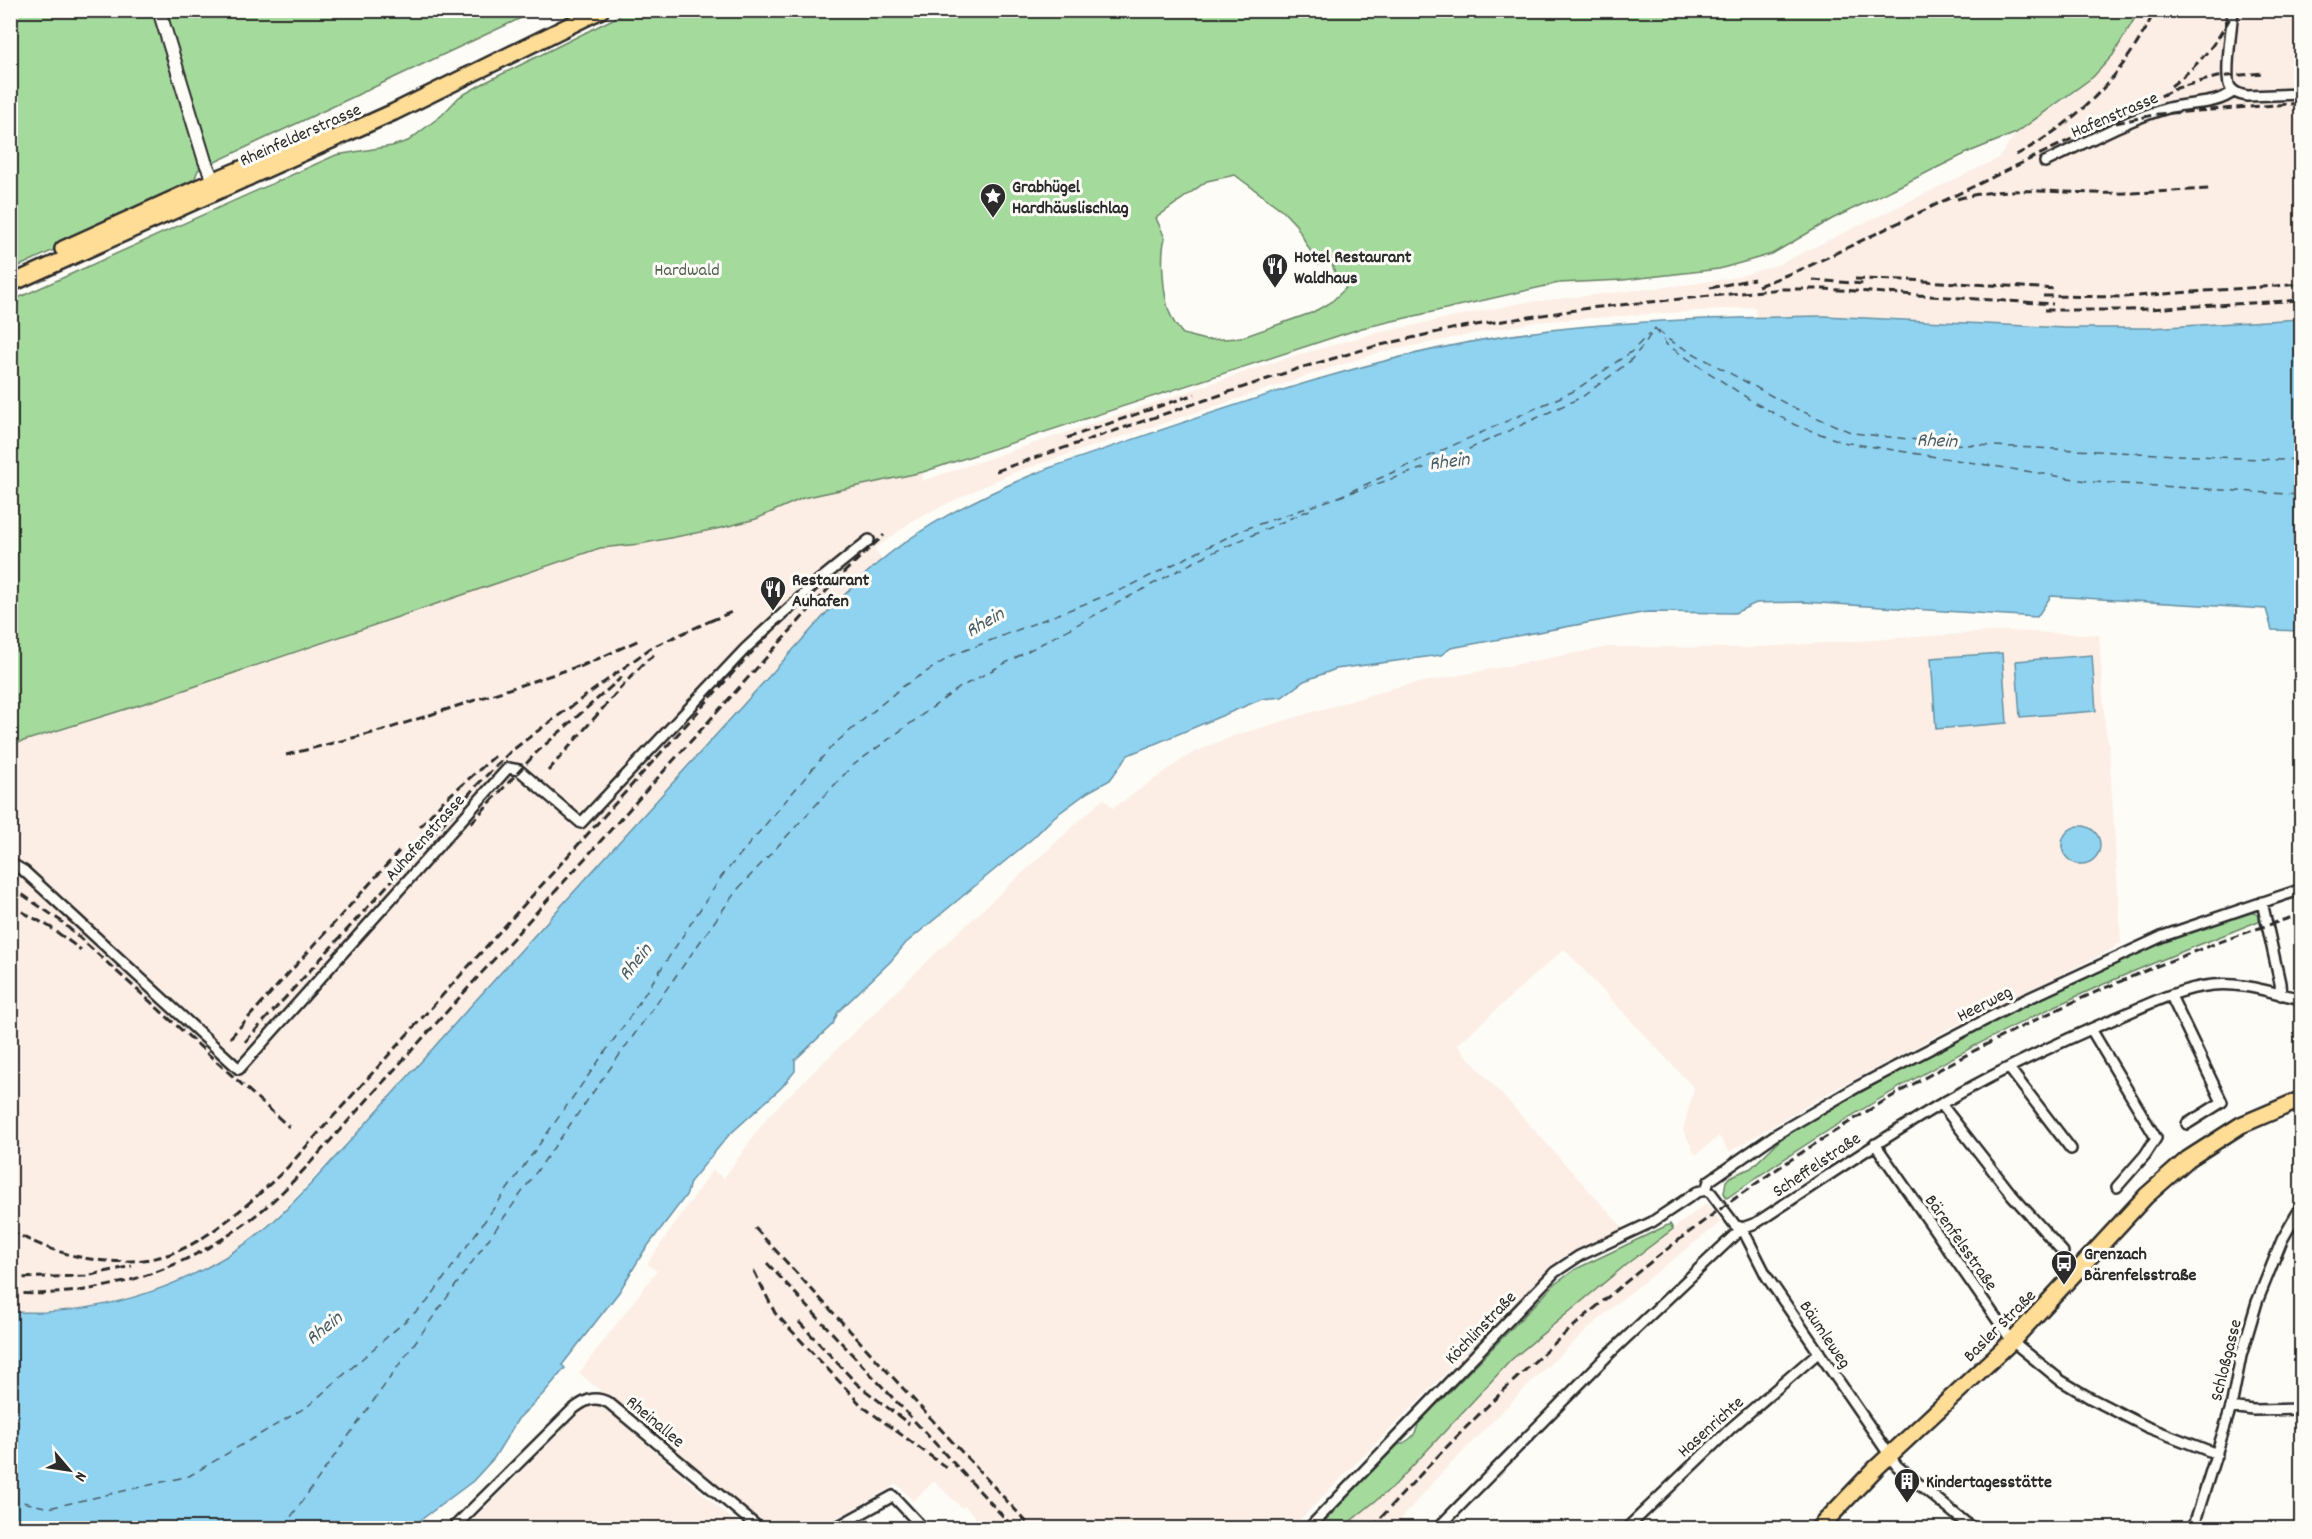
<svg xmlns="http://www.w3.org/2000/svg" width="2312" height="1539" font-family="Dekko,sans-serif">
<rect width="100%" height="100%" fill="#fdfcf7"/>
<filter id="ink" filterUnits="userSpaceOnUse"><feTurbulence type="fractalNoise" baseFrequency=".0167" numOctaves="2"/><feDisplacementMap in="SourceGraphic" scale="12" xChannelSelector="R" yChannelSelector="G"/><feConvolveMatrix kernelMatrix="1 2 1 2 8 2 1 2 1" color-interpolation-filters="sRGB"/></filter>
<g filter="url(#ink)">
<path fill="#fceee5" d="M2139,11h162v308l-151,9h-85l-178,-10h-131l-1,-11 -221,15 -157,31 -365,120 -97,46 -40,30 7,12 -52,48 -44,48 -378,420 -139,149 -50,35 -67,31 -50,13 -39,6 -52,1 -1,-567 69,-20 234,-78 287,-99 40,-4 81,-16 35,-9 47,-21 120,-26 -1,9 365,-123 85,-24 149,-31 171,-19 44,-7 41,-12 222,-107 17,-25 57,-39 40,-39z
M2006,631l93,4 6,91 4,20 12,196 -12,9 -163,79 -55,31 -56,28 -106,63 -10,-16 -23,19 -13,-25 11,-42 -130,-139 -107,96 168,185 -66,29 -267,269h-306l-21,-22 -3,2 -28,-27 -21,20 -16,-17 -78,44h-54l-186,-155 78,-102 -10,-7 65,-94 12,8 44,-62 172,-167 164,-151 9,10 79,-55 41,-17 164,-49 211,-40 139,1z
M1707,1203l14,19 -104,81 -81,74 -100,102 -43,49h-51l52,-42 117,-126 117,-97z
M593,1404l16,7 133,117h-277l114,-115z"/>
<path fill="#a5da9d" stroke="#688264" stroke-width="1.5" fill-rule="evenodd" d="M11,11h525l-338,159 -3,8 -13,12 -171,80z
M629,11v-1l1510,1 -26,44 -20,22 -77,56 -47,19 -137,67 -60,35 -53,15 -96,11 -64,3 -197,45 -439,144 -120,26 -47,21 -35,9 -81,16 -40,4 -445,152 -144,45v-444l325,-146 56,-9 16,-5 34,-26 17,-18 25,-14zM1235,175l47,35 14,15 22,40 13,-4 5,15 10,12 -16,15 -19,10 -71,25 -35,2 -22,-6c-4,-5 -9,-10 -11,-16 -9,-17 -12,-62 -7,-80l-9,-20 51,-37z
M2248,911l11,4 2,5c-56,23 -113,44 -168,69 -128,56 -251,128 -366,209l-3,-5 2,-12 4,-4 21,-9 34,-33 192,-108 101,-49 90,-37z
M1670,1224l3,5 -45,34 -117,97 -117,126 -52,42h-25l81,-83c11,-4 18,-9 20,-21l137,-140 21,-15z"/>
<path fill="#8fd3f1" stroke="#6790a2" stroke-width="1.5" d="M1824,316l241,12h85l151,-9v312l-29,-1 -6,-21 -215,-13 -14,21 -233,-15 -48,1 -21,10 -88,-1 -196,36 -10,7 -105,14 -32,12 -22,16 -20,2 -134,56 -18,25 -22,12 -34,25 -21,21 -127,105 -16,19 -52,50 -5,12 -38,36v11l-14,17 -53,48 -38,46 -3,12 -43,57 -25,41 -57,73 3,3 -22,26 -25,25 -24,39 -21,23 -63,47h-399v-216c92,4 185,-26 256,-85 30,-25 56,-57 82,-85 40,-44 79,-88 118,-132l363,-401c14,-13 26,-27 40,-39 51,-46 116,-77 179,-102 159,-53 319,-115 485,-136 96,-12 194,-14 290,-16z
M2002,653l5,70 -71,6 -5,-71z
M2092,655l4,56 -76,6 -4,-56z
M2062 845a19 19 0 1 1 38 0a19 19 0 1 1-38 0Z"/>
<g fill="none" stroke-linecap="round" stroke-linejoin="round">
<path stroke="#495d66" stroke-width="1.5" stroke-dasharray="8 6" stroke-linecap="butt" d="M1655,328l12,17 85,56 43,24 48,17 251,40 208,13
M1658,330l11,10 123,67 61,26 101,11 325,16 23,-1
M1338,497l236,-106 57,-39 19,-19
M10,1499l39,9 140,-32 119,-70 119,-104 198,-278 97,-148 110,-130 70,-59 51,-32 175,-68 114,-57 199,-68 141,-65 47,-35 14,-16 12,-18
M283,1528l454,-638 115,-124 107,-78 248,-133 107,-47"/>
<g stroke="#2b2b2b" stroke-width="14">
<path id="minor" d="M2233,10c-1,15 -9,67 -3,77 4,6 10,8 17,9l55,-2
M2045,162c40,-19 80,-42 123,-54 21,-6 48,-2 66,-17
M10,863l14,8 215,198 269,-301 11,2 62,53 164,-174 72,-67 52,-42
M2262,902l18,81 1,12
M2171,996l51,106 -35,22
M2091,1029l65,109 -11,17 -28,32
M2009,1068l62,81
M1941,1104l71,91 51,57
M1875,1144l137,197 48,39 30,18 57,29 70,27
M1706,1190l3,-9 66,-46 82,-48 155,-81 151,-70 139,-47
M1706,1190l5,3 24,32 7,3
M1742,1228l25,49 130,189 75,62
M2231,1407l22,3 49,-1
M453,1528l119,-118c13,-10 22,-15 37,-7l150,125
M835,1528l58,-32 30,32
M1309,1528l246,-256 24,-16 73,-34 45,-30 9,-2
M1438,1528l171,-174 133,-126 14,-5c61,-40 121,-81 183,-118 56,-32 116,-61 175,-86 31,-13 65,-31 99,-34 30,-3 59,8 89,14
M1627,1528l104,-100 88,-76
M2193,1528l38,-121 10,-51 16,-54 25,-62 20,-35"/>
</g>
<g stroke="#2b2b2b" stroke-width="16">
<path id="tertiary" d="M159,10l46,151 6,14 9,12"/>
</g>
<g stroke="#2b2b2b" stroke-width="20">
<path id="primary" d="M63,249l152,-69 109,-46
M10,284l384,-172 207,-102
M1819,1528l57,-60 136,-127 134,-145 42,-37 53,-34 61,-26"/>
</g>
<use href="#minor" stroke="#fdfcf7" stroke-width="9"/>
<use href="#tertiary" stroke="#fdfcf7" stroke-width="12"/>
<use href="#primary" stroke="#ffdd96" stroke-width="15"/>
<path stroke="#2b2b2b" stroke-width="3" stroke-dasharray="9 4.5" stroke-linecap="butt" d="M2171,86c27,-20 48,-45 63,-76
M2116,123l42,-9 144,-11
M2016,155c61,-32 110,-82 139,-145
M1957,199c45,-13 91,-7 137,-6 39,1 77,-2 115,-4
M1855,279l53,1 148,9
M1813,280l51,4
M1758,286l49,-19 370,-179 40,-11 47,-4
M1710,288l44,-9
M2043,296l80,1 179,-13
M2044,310h85l173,-10
M1067,438l128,-44
M996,471l301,-102 79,-23 80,-18 133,-20 193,-19h43l228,15
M710,621l22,-9
M580,667l59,-27
M286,755l98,-25 204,-67
M548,771l77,-88 21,-22 11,-8
M471,823l66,-71 85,-75
M420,827l21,-24 54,-47
M431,837l47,-53 32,-32 25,-19 117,-86 65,-29
M10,889l13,6 38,26 228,206
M10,905l40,22 31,23
M230,1038l172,-190
M245,1042l160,-176
M286,1169l453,-503 39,-41 33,-28
M755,1228l277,300
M10,1230c47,27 106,41 160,24 41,-14 90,-60 121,-90
M767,1263l247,265
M754,1271l21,42 77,82 10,11 85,62
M10,1278l76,-2 46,-10
M10,1293c99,6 194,-28 267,-96 19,-18 36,-37 53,-56l508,-563 46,-43
M799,1322l58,62 52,40
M1372,1528c250,-285 567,-499 930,-614"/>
</g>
</g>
<defs>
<g id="sight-pin" transform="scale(1.35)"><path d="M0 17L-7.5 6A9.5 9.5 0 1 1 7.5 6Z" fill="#2b2b2b" stroke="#fdfcf7"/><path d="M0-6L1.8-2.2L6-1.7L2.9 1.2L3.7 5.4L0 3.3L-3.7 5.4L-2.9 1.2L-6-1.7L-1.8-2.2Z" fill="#fff"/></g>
<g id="restaurant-pin" transform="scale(1.35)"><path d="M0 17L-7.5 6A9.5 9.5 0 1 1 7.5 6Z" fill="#2b2b2b" stroke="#fdfcf7"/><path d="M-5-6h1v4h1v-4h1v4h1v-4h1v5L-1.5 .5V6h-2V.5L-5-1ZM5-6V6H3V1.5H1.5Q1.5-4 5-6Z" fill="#fff"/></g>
<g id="bus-pin" transform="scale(1.35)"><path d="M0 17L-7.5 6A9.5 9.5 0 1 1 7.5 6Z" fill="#2b2b2b" stroke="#fdfcf7"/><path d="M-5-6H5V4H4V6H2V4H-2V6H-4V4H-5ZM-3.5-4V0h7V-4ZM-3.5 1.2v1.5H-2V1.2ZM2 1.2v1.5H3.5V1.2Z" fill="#fff"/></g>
<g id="building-pin" transform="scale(1.35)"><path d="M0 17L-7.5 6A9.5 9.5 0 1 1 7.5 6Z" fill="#2b2b2b" stroke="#fdfcf7"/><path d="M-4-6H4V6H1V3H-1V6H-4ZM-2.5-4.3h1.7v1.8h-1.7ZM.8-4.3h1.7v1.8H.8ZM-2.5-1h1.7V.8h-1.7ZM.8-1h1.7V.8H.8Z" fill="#fff"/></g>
</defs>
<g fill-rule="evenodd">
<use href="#sight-pin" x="993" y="196"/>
<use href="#restaurant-pin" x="1275" y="266"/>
<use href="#restaurant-pin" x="773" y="589"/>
<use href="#bus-pin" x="2064" y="1263"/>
<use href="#building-pin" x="1907" y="1481"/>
</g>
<g text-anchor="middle" stroke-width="6" stroke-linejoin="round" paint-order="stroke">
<g font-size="18" fill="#2b2b2b" stroke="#fdfcf7">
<text transform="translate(2114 114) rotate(-23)" y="6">Hafenstrasse</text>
<text transform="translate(300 134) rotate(-24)" y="6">Rheinfelderstrasse</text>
<text transform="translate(424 837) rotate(-48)" y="6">Auhafenstrasse</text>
<text transform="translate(1984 1003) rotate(-27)" y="6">Heerweg</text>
<text transform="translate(1816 1164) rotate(-34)" y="6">Scheffelstraße</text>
<text transform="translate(1962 1242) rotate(55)" y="6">Bärenfelsstraße</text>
<text transform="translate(1999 1325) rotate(-45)" y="6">Basler Straße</text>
<text transform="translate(1480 1327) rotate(-46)" y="6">Köchlinstraße</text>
<text transform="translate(1826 1334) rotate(56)" y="6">Bäumleweg</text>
<text transform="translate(2225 1360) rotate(-76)" y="6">Schloßgasse</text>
<text transform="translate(656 1421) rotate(40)" y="6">Rheinallee</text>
<text transform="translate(1710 1426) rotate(-42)" y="6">Hasenrichte</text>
</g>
<g font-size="18" font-weight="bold" fill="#2b2b2b" stroke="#fdfcf7" text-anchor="start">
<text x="1012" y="192">Grabhügel<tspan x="1012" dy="21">Hardhäuslischlag</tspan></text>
<text x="1294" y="262">Hotel Restaurant<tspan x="1294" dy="21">Waldhaus</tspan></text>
<text x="792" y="585">Restaurant<tspan x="792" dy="21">Auhafen</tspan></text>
<text x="2084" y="1259">Grenzach<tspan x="2084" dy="21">Bärenfelsstraße</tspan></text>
<text x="1926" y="1487">Kindertagesstätte</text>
</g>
<g font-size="18" fill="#50604d" stroke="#fdfcf7">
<text x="687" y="275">Hardwald</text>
</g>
<g font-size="20" font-style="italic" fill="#495d66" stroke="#fdfcf7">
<text transform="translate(1937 439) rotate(2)" y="7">Rhein</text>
<text transform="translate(1449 460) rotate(-7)" y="7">Rhein</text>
<text transform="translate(984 621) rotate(-30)" y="7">Rhein</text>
<text transform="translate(634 961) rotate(-51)" y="7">Rhein</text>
<text transform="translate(323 1327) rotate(-39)" y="7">Rhein</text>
</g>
</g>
<rect width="2312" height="1539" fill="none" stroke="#fdfcf7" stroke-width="36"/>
<rect x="18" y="18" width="2276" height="1503" fill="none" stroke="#2b2b2b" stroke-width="2" filter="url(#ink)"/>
<g transform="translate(69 1470) rotate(119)" stroke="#fdfcf7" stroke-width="4.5" paint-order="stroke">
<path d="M0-4.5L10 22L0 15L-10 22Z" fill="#2b2b2b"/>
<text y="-9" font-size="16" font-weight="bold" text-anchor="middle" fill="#2b2b2b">N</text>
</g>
</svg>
